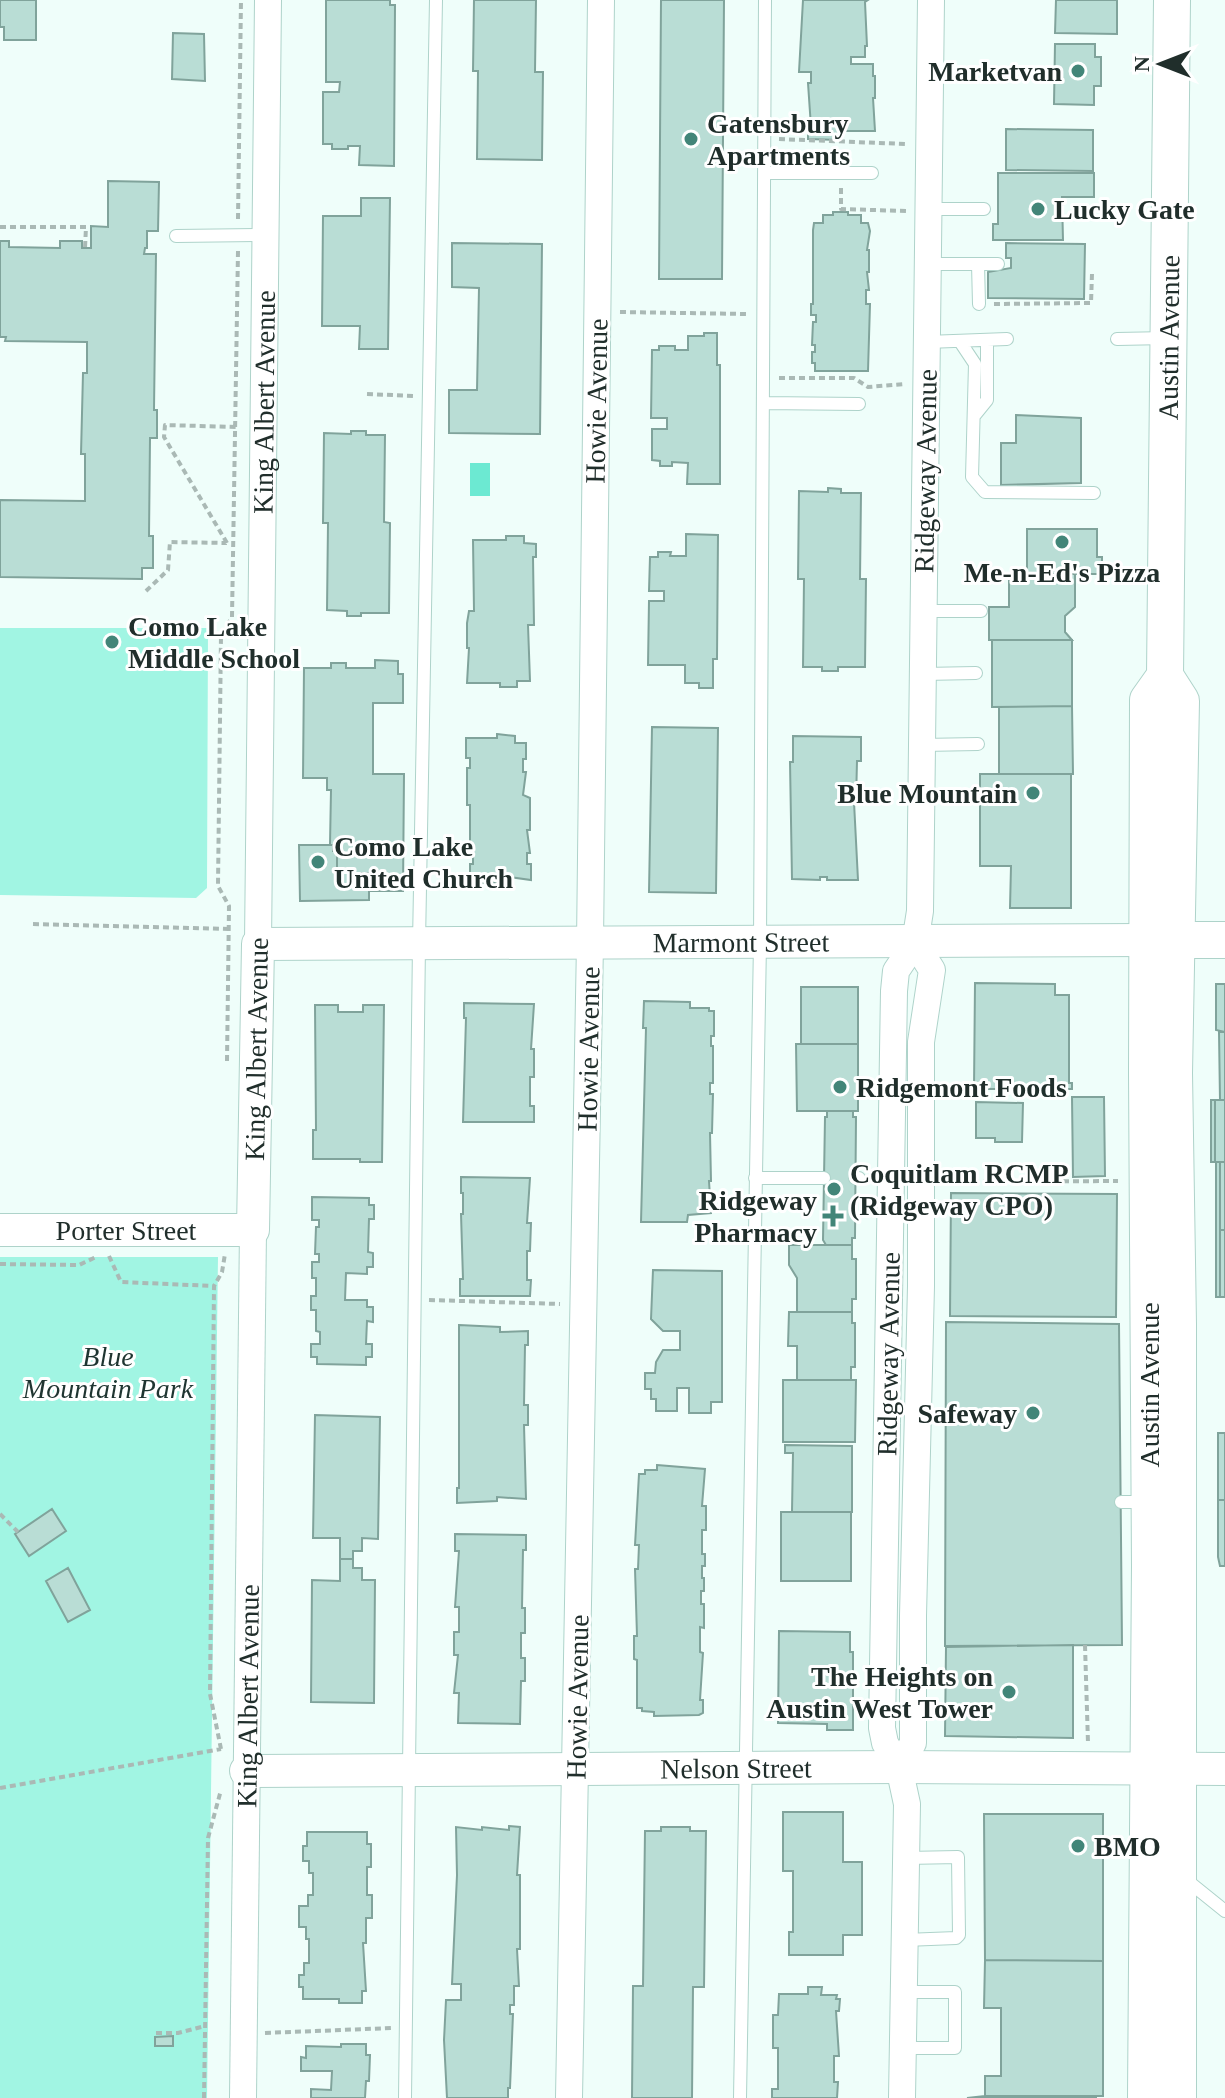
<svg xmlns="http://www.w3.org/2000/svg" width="1225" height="2098" font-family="Georgia,serif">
<rect width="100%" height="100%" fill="#effefa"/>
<path fill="#a1f5e3" d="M0,628h208l-1,260 -11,10 -196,-3z
M0,1257h218l-11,841h-207z"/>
<path fill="#6ce9d2" d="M470,463h20v33h-20z"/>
<path fill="#b9ddd5" stroke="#80a39b" stroke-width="2" d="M0,0h36v40h-32v-13h-4z
M326,0h64v5h5l-1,161 -35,-1 1,-19h-12v3h-16v-5h-9v-52h16l1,-10h-14z
M474,0h62l-1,72h8l-1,88 -65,-1 1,-88h-5z
M661,0h63l-2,279h-63z
M803,0h65l-3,2 2,44h-2v11h-14v7h22v12h2v22h-2l2,33h-32v5h-4v4l-31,-1v-12h3l-3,-44h3v-11h-12z
M1056,0h61v34l-62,-1z
M173,33l31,1 1,47 -33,-2z
M1055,44h40v13h6v29h-7v19l-40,-1z
M1006,129l87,1v41l-87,-1z
M998,173h96v24h-32l1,43h-70v-16h5z
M108,181l51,1 -1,49h-11v17h-2l-1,6h12l-2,156h3v28h-7l-1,98h4v32h-11v11l-142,-2v-77l85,1v-47h-4l2,-81h4v-31l-82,-1 1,-4h-6v-96h9v6l51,1v-7h22v7h9v-22l17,1z
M361,198h29l-2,151h-29l1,-23h-38l1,-110h38z
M833,212h15v3h13v8h7l2,8 -3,19h2v22h-2l2,18h-3v14h4l-2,67h-53v-8h-3v-11h3v-7h-3l1,-23h3v-7h-5v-11h2v-74l1,-7h9v-8h10z
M452,243l90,1 -2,190 -91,-1v-43h28l2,-102 -27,-1z
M1006,243l79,1 -1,55 -96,-1v-26l23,-4v-10h-5z
M704,333h13v32h3v119h-33l1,-21 -16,-1v4h-12v-5l-8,-1v-31h15v-11h-16l1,-68h7v-4h16v4h13v-14h16z
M1016,415l65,3v65l-80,2v-42h15z
M351,431h15v4h19l-1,87 6,1 -1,90h-28v3h-14v-5l-20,-1 1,-87h-5l1,-90 27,1z
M828,488l13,1v4h20l-1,86h6l-1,88h-27v4h-16v-4h-19l1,-88h-6l1,-88 29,1z
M1027,529h70v28h5v17h-75z
M686,534l32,1 -1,124h-4v29h-14v-5h-14v-18h-37l1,-64h15v-10h-15l1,-34h8v-5h13l-1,4h16z
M506,536h18v7l12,1v13h-3l1,68h-6l2,56h-13v6h-17v-4h-33l2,-35h-2v-25l2,-12h5l-1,-71h33z
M1009,574h66v33l-10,9v16l7,8h-83v-33h20z
M992,640h80v66l-80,1z
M375,660l23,1v13h5v29h-30v71h31l-1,117h-34v-18h-32v-22h-4v-6h-3l1,-55h-4v-12h-24l1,-110h27v-5h15v5h29z
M1072,706l1,68h-74v-67z
M652,727l66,1 -2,165 -67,-1z
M497,734l18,2v7h11v16h-3v13h3l-3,23 7,3v32h-3l3,23h-3v11h4v16l-22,-3v10h-7v-4h-32v-19h3v-10h-3v-49h-3v-37h3v-10h-4v-20h31z
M793,736l68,1v24h-4l-1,41h-2l4,78h-31v-3h-7v3l-28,-1 -2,-117h3z
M980,774h91v134h-61l1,-42h-31z
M299,845h34v6h4v22h32v27l-69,1z
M975,983l80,1v11h14v88h3v6h-98z
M1216,984h9v48l-9,-2z
M801,987h57v57h-57z
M644,1001l46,1v6h19v3h5v25h-3v10h2v37h-3v11h3l-1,39h-2l1,48h-2l2,32 -23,2 -1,7h-46l5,-194h-3z
M464,1003l70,1 -3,45h3v28h-4v29h4v16h-71l3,-104h-2z
M315,1005h23v7h25v-7h21l-2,157h-22v-3h-47v-29h3z
M1219,1032h6v68h-5z
M796,1044h62v67h-61z
M1072,1097h32l1,79 -32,1z
M1211,1100h4v62h-4z
M1215,1100h10v62h-10z
M976,1102l47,1 -1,39h-27v-4h-19z
M827,1111h26v6h3l-1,121h-3v7h-26l-3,-5 2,-123h2z
M1216,1162h4v135h-4z
M1220,1162h5v68h-5z
M461,1177l69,1 -3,45h4l-1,28h-3v29h4l-1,16h-70v-17h3l-2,-65h2v-21h-2z
M951,1193l166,1 -1,123 -166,-1z
M312,1197l57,1v7h5v14h-5l-1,33 5,1v14h-6v7l-21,-1 -1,27h22v7h6v15l-6,-1 -1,23h6v13h-6v8l-49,-1v-7h-6v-13h9v-12l-4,-1v-21h-5v-14h5v-18h-4v-16h7v-8h-4l1,-27h3v-7h-7z
M1220,1230h5v67h-5z
M789,1245h63v14h4v40h-4v13h-55v-34l-8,-13z
M653,1270l69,1v131h-11v11h-22v-25h-12v23h-21v-12h-5v-10h-6v-16h10l1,-11 7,-12h17v-19h-17l-12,-12z
M789,1312h63v11h3v44h-4v13h-54v-34h-9z
M946,1322l173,2 3,321 -177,1z
M459,1325l41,2v5l28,-1v14h-3l-1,60h4v20h-4l2,74 -29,-2v4l-40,2v-15h2z
M783,1380h73l-1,62h-72z
M315,1415l65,2 -2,122 -16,-1v13h-9v8h-13v-21h-27z
M1218,1433h7v67h-7z
M785,1445l67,1v66h-60l1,-59h-8z
M657,1465l48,4 -3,37h4v24h-4v24h3v12h-3v12h2v13h-3v13h3v24l-4,-1v25l3,1 -3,47h3v13l-4,2 -45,1v-4l-12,-1v-3h-5v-48l-3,-1v-23h3l-2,-67h3l1,-24h-4l4,-71h6v-4h12z
M1218,1500h7v66h-5l-2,-9z
M52,1509l14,22 -37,25 -14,-22z
M781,1512h70v69h-70z
M455,1534l71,1v15h-3l-1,58h3v25h-4v25h4v23h-4l-1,43 -62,-1 1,-30h-5l4,-38h-4v-23h5v-25h-4l4,-56h-4z
M340,1559h13v9h9v12h13l-1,123 -63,-1 1,-122 28,1z
M68,1568l22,42 -22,12 -22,-41z
M779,1631l71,1v20h3v78h-26v-6l-49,-1z
M1073,1645v93l-128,-2 1,-89z
M783,1812h60v50h19v73h-19v20h-54v-23h4v-61h-10z
M984,1814h119v147l-118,-1z
M509,1826l11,1 -3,48h3v74h-3l2,37h-5v19h-4v9h3l-3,74h-2v10h-61l-3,-58 2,-40h15v-16h-9l5,-109 -1,-48 26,3v-3l27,3z
M661,1827h29v4h16l-2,156h-11l-1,111h-60l1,-112h10l2,-155h16z
M307,1832h60v12h4v23h-4v28h5v23h-6v25h-3l3,48h-4v12h-23v-4h-36v-12h-4v-12h5v-12h5v-24h-3v-12h-7v-21h9v-11h5v-22h-4v-12h-6v-15h4z
M985,1960l118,1v135h-118v-20h16v-68h-17z
M808,1987h14l-1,8h16l-1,4h4l-1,12h-3l3,45h-5v26h4l-1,16h-65v-9h6v-41h-5v-33h5l1,-21h29z
M173,2036v10h-18v-9z
M341,2044h25v11h4l-1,26h-3l-1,17h-54v-9l20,1 1,-19h-31v-14l5,1v-12l35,1z
M985,2096h111v2h-129z"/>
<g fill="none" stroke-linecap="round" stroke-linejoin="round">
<g stroke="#aed3ca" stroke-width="14">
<path id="service" d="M764,173h108
M929,209h55
M176,236l90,-1
M928,264h70
M978,264l1,40
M1117,339l50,-1
M927,342l80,-3
M961,343l14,21 -3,113 13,15 109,1
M763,403l96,1
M974,416l13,-16v-59
M924,611h57
M923,674l53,-1
M922,745l56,-1
M755,1178h69
M855,1178h4
M1121,1502h26
M1184,1878l41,33
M905,1940l51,-2 3,-3 -1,-78 -52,1
M903,2048h52v-56h-52
M405,2098l14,-1155 17,-943
M740,2098l20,-1155 5,-943"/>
</g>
<g stroke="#aed3ca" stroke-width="28">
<g id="minor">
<path id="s1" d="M258,944l10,-944"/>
<path d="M899,1767l14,-24v-127l8,-330v-244l11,-72 -17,-27"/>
<path id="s2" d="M243,2098l10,-868"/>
<path d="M569,2098l21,-1155 11,-943"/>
<path d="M902,2098l5,-294 -8,-37 -14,-24 -3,-15 12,-737 2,-20 19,-28 5,-32 11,-911"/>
</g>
</g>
<g stroke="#aed3ca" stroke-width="34">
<g id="tertiary">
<path id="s3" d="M0,1230h253l5,-286 890,-4"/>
<path id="s4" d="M246,1771l653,-4 326,2"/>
</g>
</g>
<g stroke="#aed3ca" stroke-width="38">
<g id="secondary">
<path d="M1165,676l16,25 -7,372 4,251v774"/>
<path d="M1153,940h72"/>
<path id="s5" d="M1146,2098l4,-532 -3,-493 1,-373 17,-24 7,-676"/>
</g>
</g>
<path stroke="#aab9b5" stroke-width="4" stroke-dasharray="6 4" stroke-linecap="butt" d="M779,139l127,5
M841,188v21l65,2
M238,219l3,-219
M0,227h86l-1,21
M994,304l97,-1 1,-29
M620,312l127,2
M779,378h75l14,9 36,-3
M367,394l48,2
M227,543l-63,-106 1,-12 71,2
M146,591l22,-21 2,-28 57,1
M33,924l195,5
M227,1061l2,-155 -11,-20 3,-251 11,-18 6,-366
M943,1182l175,-1
M109,1256l12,26 93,4
M0,1264l79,1 17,-8
M429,1300l131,4
M0,1514l18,18
M1085,1645l3,98
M221,1749l-11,-55 4,-408 8,-14 3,-18
M0,1788l221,-39
M156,2033h22l27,-7
M265,2033l127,-5
M204,2098l4,-260 13,-48"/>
<use href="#service" stroke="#fff" stroke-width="12"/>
<use href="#minor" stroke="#fff" stroke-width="26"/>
<use href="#tertiary" stroke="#fff" stroke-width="32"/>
<use href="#secondary" stroke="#fff" stroke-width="36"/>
</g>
<g fill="#428578" stroke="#fff" stroke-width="3">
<circle cx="1078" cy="71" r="8"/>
<circle cx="691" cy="139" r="8"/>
<circle cx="1038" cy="209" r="8"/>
<circle cx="1062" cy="542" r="8"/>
<circle cx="112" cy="642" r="8"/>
<circle cx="1033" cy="793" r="8"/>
<circle cx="318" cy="862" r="8"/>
<circle cx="840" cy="1087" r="8"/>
<circle cx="834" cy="1189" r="8"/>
<path d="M829 1204h8v8h8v8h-8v8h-8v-8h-8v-8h8z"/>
<circle cx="1033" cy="1413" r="8"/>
<circle cx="1009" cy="1692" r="8"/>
<circle cx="1078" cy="1846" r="8"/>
</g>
<g text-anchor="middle" stroke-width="6" stroke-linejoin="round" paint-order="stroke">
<g font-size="28" font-weight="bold" fill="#202e2b" stroke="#fff" text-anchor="start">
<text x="1062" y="81" text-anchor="end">Marketvan</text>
<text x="707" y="133">Gatensbury<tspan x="707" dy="32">Apartments</tspan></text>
<text x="1054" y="219">Lucky Gate</text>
<text x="1062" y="582" text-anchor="middle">Me-n-Ed's Pizza</text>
<text x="128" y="636">Como Lake<tspan x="128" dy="32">Middle School</tspan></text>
<text x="1017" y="803" text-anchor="end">Blue Mountain</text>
<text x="334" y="856">Como Lake<tspan x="334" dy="32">United Church</tspan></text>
<text x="856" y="1097">Ridgemont Foods</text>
<text x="850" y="1183">Coquitlam RCMP<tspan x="850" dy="32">(Ridgeway CPO)</tspan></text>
<text x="817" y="1210" text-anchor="end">Ridgeway<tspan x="817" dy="32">Pharmacy</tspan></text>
<text x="1017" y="1423" text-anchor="end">Safeway</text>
<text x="993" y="1686" text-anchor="end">The Heights on<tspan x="993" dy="32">Austin West Tower</tspan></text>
<text x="1094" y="1856">BMO</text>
</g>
<g font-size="28" fill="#202e2b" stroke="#fff">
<text dy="10" stroke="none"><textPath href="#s5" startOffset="1766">Austin Avenue</textPath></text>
<text dy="10" stroke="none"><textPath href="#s1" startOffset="542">King Albert Avenue</textPath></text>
<text transform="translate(596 401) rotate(-89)" y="10">Howie Avenue</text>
<text transform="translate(925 471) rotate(-89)" y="10">Ridgeway Avenue</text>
<text dy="10" stroke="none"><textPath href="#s3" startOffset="1022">Marmont Street</textPath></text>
<text transform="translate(256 1049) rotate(-89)" y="10">King Albert Avenue</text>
<text transform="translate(588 1049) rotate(-89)" y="10">Howie Avenue</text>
<text dy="10" stroke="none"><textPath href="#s3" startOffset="126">Porter Street</textPath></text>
<text transform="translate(888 1354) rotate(-89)" y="10">Ridgeway Avenue</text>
<text transform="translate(1149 1385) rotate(-90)" y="10">Austin Avenue</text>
<text dy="10" stroke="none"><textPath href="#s2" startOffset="402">King Albert Avenue</textPath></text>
<text transform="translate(577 1697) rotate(-89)" y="10">Howie Avenue</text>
<text dy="10" stroke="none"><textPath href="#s4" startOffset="490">Nelson Street</textPath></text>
</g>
<g font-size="28" font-style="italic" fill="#1f3531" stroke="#fff">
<text x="108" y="1366">Blue<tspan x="108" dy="32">Mountain Park</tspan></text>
</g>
</g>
<g transform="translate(1161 64) rotate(270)" stroke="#ffffff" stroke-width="6" paint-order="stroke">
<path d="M0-6L14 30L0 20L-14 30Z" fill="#202e2b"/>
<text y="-12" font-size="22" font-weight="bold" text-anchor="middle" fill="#202e2b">N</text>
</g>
</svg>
